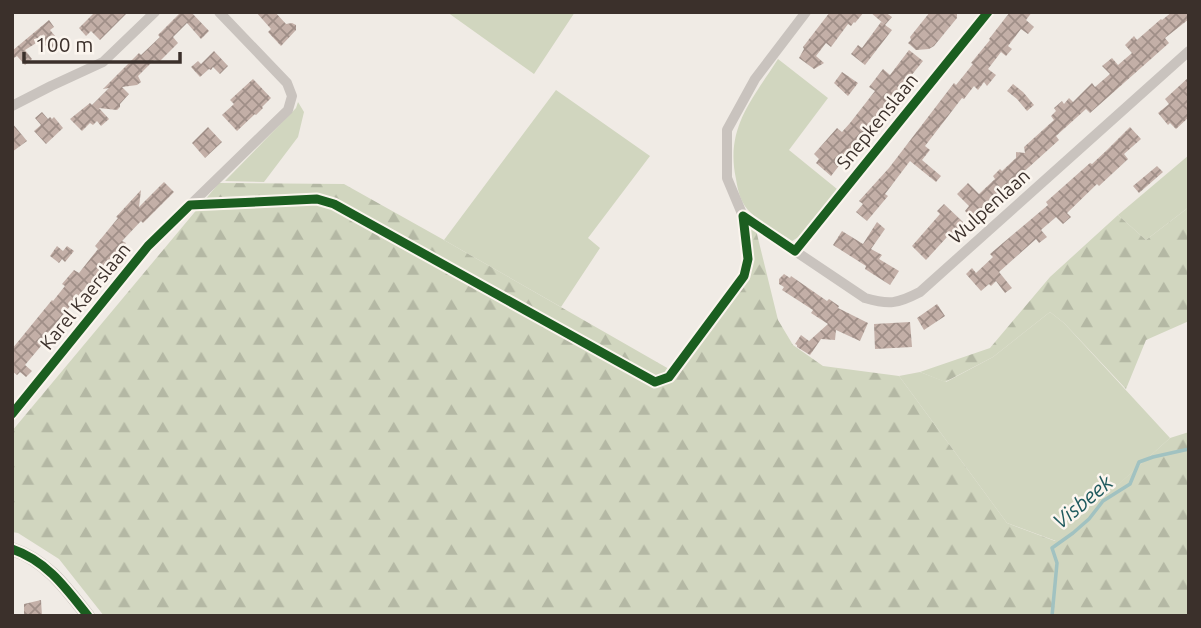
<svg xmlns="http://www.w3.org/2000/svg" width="1201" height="628" font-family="Ubuntu,sans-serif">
<defs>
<pattern id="forest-firs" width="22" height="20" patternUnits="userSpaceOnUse" patternTransform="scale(1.75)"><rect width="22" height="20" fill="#d1d6bf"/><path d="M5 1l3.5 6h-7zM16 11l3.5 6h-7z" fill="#b4b8a4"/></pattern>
<pattern id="building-cross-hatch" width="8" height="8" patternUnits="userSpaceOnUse" patternTransform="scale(1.75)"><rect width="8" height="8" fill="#c3afa7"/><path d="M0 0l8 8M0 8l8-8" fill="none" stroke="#a08f88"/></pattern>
</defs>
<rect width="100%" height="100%" fill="#f0ebe5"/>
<path fill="#d1d6bf" d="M447,12h128l-41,62z
M778,59l50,39 -39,52 48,39 -35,46 -10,6c-13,-9 -30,-17 -41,-28 -10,-9 -13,-21 -15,-34 -11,-51 16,-79 42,-120z
M556,90l94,66 -62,82 12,10 -39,59 -117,-67z
M298,102l6,10 -6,25 -34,45 -39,-1 71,-73z
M1189,155v52l-43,33 -28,-25z
M1050,312l14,11 106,115 -114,103 -49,-18 -108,-147 21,-4 26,10 47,-25z"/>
<path fill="url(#forest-firs)" d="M219,183l125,1 100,56 232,133 72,-98 2,-21 -5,-26 2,-4 9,6 22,90 15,25 30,21 76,10 108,147 48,18 115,-103 19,-6v184h-1085l-45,-57 -41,-26 -6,-1v-101z
M1189,207v114l-43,19 -20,49 -62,-66 -14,-11 -57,45 -48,25 -25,-10 70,-24 60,-71 68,-62 28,25z"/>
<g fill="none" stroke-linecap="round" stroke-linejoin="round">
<path stroke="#a1c2c1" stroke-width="3.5" d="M1052,616l5,-53 -5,-15 21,-15 16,-14 14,-18 27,-17 9,-22 14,-5 36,-8"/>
</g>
<path fill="url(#building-cross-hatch)" d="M95,12h33l-28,28 -9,-9 -5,5 -7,-8z
M181,12h10l18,19 -8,8 -14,-16 -14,14 5,6 -18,18 -6,-1 -16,16 3,6 -4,3 -15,2 7,7 -9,10v3l-3,3 -18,-2 10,11 -8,7 -4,-5 -4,4 -3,-2 -8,8 -12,-12 20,-16 2,2 17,-17 -6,1 36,-36 2,2 19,-18 -2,-2z
M256,12h19l11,12 6,-1 4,2v5l-15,16 -13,-14 3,-3z
M830,12h34l-9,11 -1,-1 -3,4 -3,-2 -17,23 -5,-4 -10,13 8,7 -10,6 -15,-11 5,-9 -1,-2z
M870,12h15l7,5 -7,8 7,5 -27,35 -14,-11 7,-9 4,3 19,-26 3,2z
M930,12h27v6l-23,28 -5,3 -13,1 -8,-7 3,-3 -1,-3z
M1010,12h22l-6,8 8,7 -6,7 -7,-5 -13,17 4,3 -6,7 -5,-4 -13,17 8,6 -9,11 -3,-4 -6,8 -4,-4 -10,13 -2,-1 -37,48 5,4 -8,10 19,16 -5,6 -26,-21 -25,33 3,2 -21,25 -11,-9 7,-8 -4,-3 30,-33 65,-85 2,2 17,-21 -2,-1 19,-23 -1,-1z
M1172,12h17v7l-24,19 4,5 -79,70 -4,-4 -30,27 3,4 -62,56 -2,-2 -23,24 -7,-7 4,-5 -12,-12 11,-11 11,11 16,-15 -2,-3 7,-7 2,2 14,-13v-6l9,1 -1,-6 30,-27 -3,-4 5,-5 -2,-3 8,-7 2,3 5,-6 4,4 19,-19 3,4 15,-13 -8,-8 10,-8 6,7 14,-12 -7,-8 9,-9 3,4 24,-21 1,1z
M49,20l5,7 -4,3 11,13 -11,8 -9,-11 -16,10 7,9 -7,6 -8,-9 -5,3v-8z
M909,50l14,11 -34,42 -1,-1 -10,12 1,1 -48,61 -15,-13 3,-4 -5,-5 23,-26 5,4 8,-9 25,-32 -6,-4 14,-18 7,6z
M214,51l14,15 -8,8 -7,-7 -2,3 -2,-1 -9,8 -9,-10 7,-6 3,3z
M842,72l16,11 -10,13 -14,-13z
M1189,77v40l-13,12 -6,-6 -2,2 -10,-12 11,-9 -4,-5z
M253,79l18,19 -9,9 1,1 -7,7 -1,-1 -18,17 -15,-16 12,-11 -4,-4z
M1013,84l10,8 11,13 -7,6 -10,-12 -10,-8z
M42,112l6,7 2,-2 2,2 2,-2 9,11 -17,16 -12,-13 7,-6 -6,-7z
M12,123l15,18 -15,11z
M208,127l14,15 -17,16 -13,-15z
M1130,127l11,12 -17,15 4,5 -29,27 -2,-2 -30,29 4,4 -8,7 -7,-7 -15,13 6,7 -8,6 -3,-4 -37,33 13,16 -7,5 -9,-12 -5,5 -2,-2 -8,7 -15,-17 6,-6 4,5 17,-16 -3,-3 58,-49 -2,-3 44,-39 2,1 15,-14z
M1157,166l6,6 -24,21 -6,-7z
M164,182l10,10 -31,31 -2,-2 -19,20 4,2 -34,42 -3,-2 -45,55 2,2 -21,25 7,6 -6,6 -6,-5 -3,3 -5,-4v-22l40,-49 1,1 12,-15 -3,-2 12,-14 5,3 19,-24 -3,-3 23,-28 -2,-1 25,-27 -2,17z
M944,204l20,19 -15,15 -2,-1 -21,23 -14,-14 28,-32 -3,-3z
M877,222l8,7 -14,20 11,6 -3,4 20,12 -9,14 -25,-16 1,-3 -33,-21 9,-14 21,13z
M57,246l6,5 4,-5 7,5 -9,11 -3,-3 -3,4 -9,-7z
M784,274l6,4 1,-2 36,25 2,-2 10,7 -1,2 30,15 -8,18 -24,-11 -1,10 -14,-1 -11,16 -13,-8v-2l-2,-1 6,-9 8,6 19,-17 -17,-11 2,-3 -31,-20 2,-3 -5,-3v-5z
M937,304l8,12 -21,14 -7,-12z
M910,322l2,25 -37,2 -1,-25z
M41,600l1,16h-18v-12z"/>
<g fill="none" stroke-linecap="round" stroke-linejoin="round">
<path stroke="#c9c3be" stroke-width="10" d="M806,12l-51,67 -28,51v48l16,38 122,82c24,7 32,6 55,-6l269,-241
M12,106l39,-20 52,-24 52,-50
M795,251l193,-239
M12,414l136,-168 140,-136 4,-14 -5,-13 -68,-71"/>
<path stroke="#c9c3be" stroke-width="14" d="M12,549c35,12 54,39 76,67"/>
<g stroke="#fbf5ee" stroke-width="13">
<path id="cycleway" d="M743,216l52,35 193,-239
M12,414l136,-168 42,-41 127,-6 17,5 321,178 14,-5 75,-101 4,-17 -5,-43
M12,549c35,12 54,39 76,67"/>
</g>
<use href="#cycleway" stroke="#1b5e20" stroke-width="9"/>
</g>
<g text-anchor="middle" stroke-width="5" stroke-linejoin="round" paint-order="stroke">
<g font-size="19" fill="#3b302b" stroke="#fbf5ee">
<text transform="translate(877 121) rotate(-51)" y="7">Snepkenslaan</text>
<text transform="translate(989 206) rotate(-42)" y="7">Wulpenlaan</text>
<text transform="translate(85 296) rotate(-51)" y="7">Karel Kaerslaan</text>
</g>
<g font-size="21" font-style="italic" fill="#1f5a5e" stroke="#fbf5ee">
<text transform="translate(1083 502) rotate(-40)" y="7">Visbeek</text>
</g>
</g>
<rect width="1201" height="628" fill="none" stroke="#3b302b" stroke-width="28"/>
<path d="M24 52v10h156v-10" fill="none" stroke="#3b302b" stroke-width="3.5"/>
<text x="35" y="52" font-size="21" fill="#3b302b" stroke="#fbf5ee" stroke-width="5" paint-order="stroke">100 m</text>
</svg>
